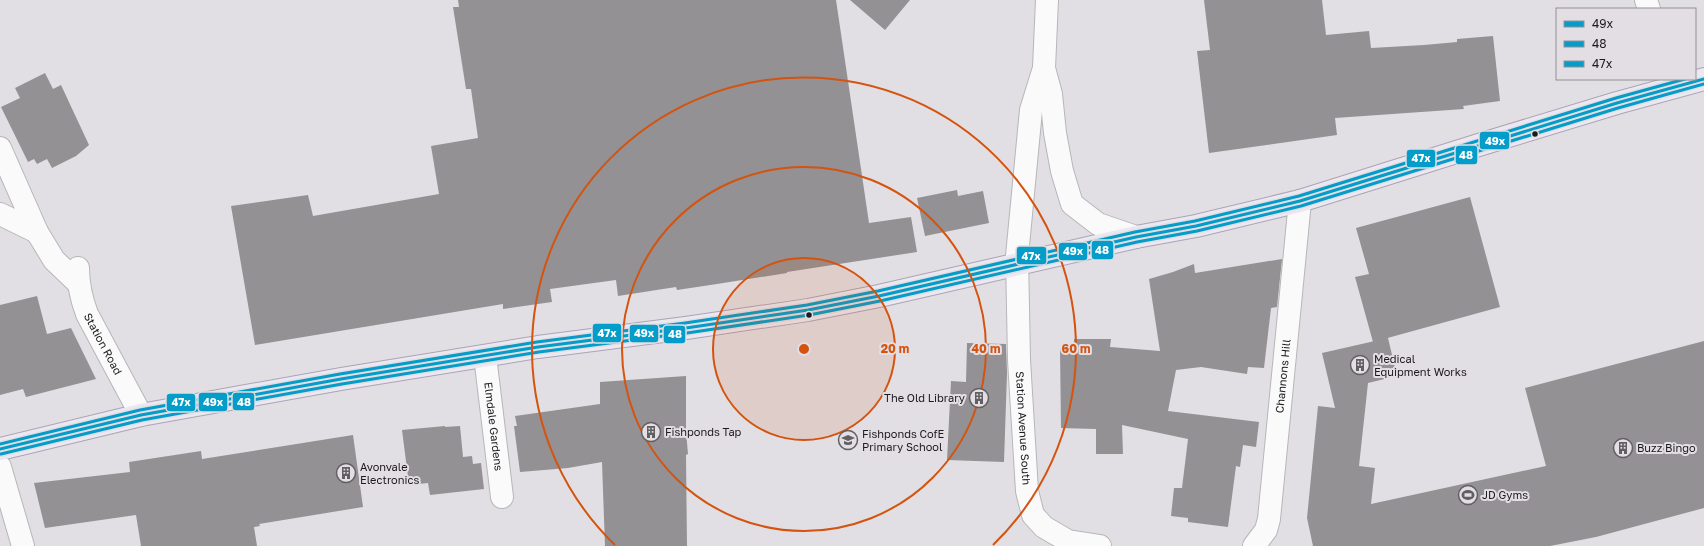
<svg xmlns="http://www.w3.org/2000/svg" width="1704" height="546" font-family="'Golos Text',sans-serif">
<rect width="100%" height="100%" fill="#e1dfe3"/>
<path fill="#939193" d="M458,0h378l33,223 42,-6 6,35 -130,20v1l-70,11 -40,6 -1,-3 -58,9 -2,-16 -66,9 2,13 -49,7v-5l-248,41 -24,-139 77,-11 5,21 126,-22 -8,-48 47,-8 -7,-49h-5l-13,-82h6z
M850,0h60l-25,30z
M1204,0h118l4,35 43,-4 2,17 53,-3 33,-3v-3l36,-3 7,65 -37,5 1,3 -129,9 2,17 -128,18 -12,-102 13,-1z
M45,73l8,16 8,-4 28,60 -13,11 -24,12 -5,-9 -10,5 -3,-5 -6,3 -27,-55 19,-9 -5,-10z
M957,190l1,6 25,-5 6,32 -64,13 -8,-38z
M1470,197l30,110 -127,35 -18,-65 14,-3 -13,-46z
M1282,259l-5,48 -6,1 -7,60 -16,-1 -1,7 -46,-7 -25,3 -8,41 91,11 -3,25 -13,-2 -3,22 -4,-1 -8,61 -40,-5v-4l-17,-2 3,-28h8l6,-49 -66,-14 1,29h-27v-25l-35,-1 -1,-80 14,1v-10h37l-1,8 50,4 -11,-72 24,-7 21,-8 1,9z
M37,296l10,38 24,-6 25,51 -70,18 -3,-8 -23,6v-90z
M1388,338l9,38 -29,7 -9,83 16,2 -4,36 175,-38 -21,-78 179,-47v167l-108,29 -46,9h-237l-6,-28 11,-112 17,2 -13,-55z
M967,343l39,1 1,29 -3,89 -57,-2 4,-79 15,1z
M686,376v55l2,23 -2,1 1,91h-82l-3,-84 -34,6 -48,4 -6,-46h3l-2,-10 85,-12v-22z
M445,426v1l15,-1 3,31 9,-1 1,8 8,-1 3,26 -54,6 -2,-12 -19,2 -7,-55z
M353,435l10,72 -104,17 1,2 -6,1 3,19h-116l-5,-31 -91,13 -11,-45 96,-11 -1,-10 72,-11 1,8z"/>
<g fill="none" stroke-linecap="round" stroke-linejoin="round">
<g stroke="#b7b6b8" stroke-width="24">
<g id="street">
<path d="M1047,0l-3,68 7,26 4,39 7,38 10,33 26,20 38,13"/>
<path d="M1646,0l3,9"/>
<path id="s1" d="M1044,68l-13,42 -14,146 2,104 8,131 6,24 11,12 24,14 32,5"/>
<path d="M0,148l37,84 17,28 24,23"/>
<path d="M0,214l37,18"/>
<path id="s2" d="M78,268c0,17 3,30 9,46l54,101"/>
<path id="s3" d="M485,356l17,141"/>
<path d="M0,467l23,79"/>
<path id="s4" d="M1254,546l12,-16 3,-11 31,-318"/>
</g>
</g>
<g stroke="#aba4b5" stroke-width="24">
<path id="primary" d="M0,449l141,-34 200,-36 197,-32 148,-19 122,-18 71,-14 257,-59 60,-11 104,-25 182,-57 135,-41 87,-24"/>
</g>
<use href="#street" stroke="#fafafb" stroke-width="22"/>
<use href="#primary" stroke="#ebe8f1" stroke-width="22"/>
<g stroke="#e2dee4" stroke-width="6">
<path id="bus-1" d="M0,449l141,-34 200,-36 197,-32 148,-19 122,-18 71,-14 257,-59 60,-11 104,-25 317,-98 87,-24"/>
</g>
<g stroke="#e2dee4" stroke-width="6">
<path id="bus-2" d="M1,454l141,-34 200,-36 197,-32 148,-19 122,-18 71,-14 257,-59 60,-11 104,-25 317,-98 86,-24"/>
</g>
<g stroke="#e2dee4" stroke-width="6">
<path id="bus-3" d="M0,444l140,-34 200,-36 197,-32 148,-19 122,-18 71,-14 257,-59 60,-11 104,-25 317,-98 69,-19"/>
</g>
<use href="#bus-1" stroke="#049cc8" stroke-width="3"/>
<use href="#bus-2" stroke="#049cc8" stroke-width="3"/>
<use href="#bus-3" stroke="#049cc8" stroke-width="3"/>
</g>
<circle cx="804" cy="349" r="91" fill="#d4530e" fill-opacity=".12"/>
<g fill="none" stroke="#d4530e" stroke-width="2">
<circle cx="804" cy="349" r="91"/>
<circle cx="804" cy="349" r="182"/>
<path d="M615 545A272 272 0 1 1 993 545"/>
</g>
<defs>
<g id="building-ring" transform="scale(1)"><circle r="9.5" fill="#e2dee4" stroke="#615f62" stroke-width="1.5"/><path d="M-4-6H4V6H1V3H-1V6H-4ZM-2.5-4.3h1.7v1.8h-1.7ZM.8-4.3h1.7v1.8H.8ZM-2.5-1h1.7V.8h-1.7ZM.8-1h1.7V.8H.8Z" fill="#615f62"/></g>
<g id="school-ring" transform="scale(1)"><circle r="9.5" fill="#e2dee4" stroke="#615f62" stroke-width="1.5"/><path d="M0-5L7-2L0 1L-7-2ZM-4 1L0 2.5L4 1V4Q0 6-4 4Z" fill="#615f62"/></g>
<g id="stadium-ring" transform="scale(1)"><circle r="9.5" fill="#e2dee4" stroke="#615f62" stroke-width="1.5"/><path d="M0-5a6.5 5 0 1 0 0 10a6.5 5 0 1 0 0-10ZM-3.5-1.8h7v3.6h-7Z" fill="#615f62"/></g>
</defs>
<g fill-rule="evenodd">
<use href="#building-ring" x="1360" y="365"/>
<use href="#building-ring" x="979" y="398"/>
<use href="#building-ring" x="651" y="432"/>
<use href="#school-ring" x="848" y="440"/>
<use href="#building-ring" x="1623" y="448"/>
<use href="#building-ring" x="346" y="473"/>
<use href="#stadium-ring" x="1468" y="495"/>
</g>
<g fill="#1c1a1c" stroke="#e2dee4" stroke-width="1.5">
<circle cx="1535" cy="134" r="3.5"/>
<circle cx="809" cy="315" r="3.5"/>
</g>
<g text-anchor="middle" stroke-width="4" stroke-linejoin="round" paint-order="stroke">
<g font-size="11" fill="#1c1a1c" stroke="#e2dee4">
<text dy="4" stroke="none"><textPath href="#s2" startOffset="81">Station Road</textPath></text>
<text dy="4" stroke="none"><textPath href="#s4" startOffset="175">Channons Hill</textPath></text>
<text dy="4" stroke="none"><textPath href="#s3" startOffset="71">Elmdale Gardens</textPath></text>
<text dy="4" stroke="none"><textPath href="#s1" startOffset="363">Station Avenue South</textPath></text>
</g>
<g font-size="11" fill="#1c1a1c" stroke="#e2dee4" text-anchor="start">
<text x="1374" y="363">Medical<tspan x="1374" dy="13">Equipment Works</tspan></text>
<text x="965" y="402" text-anchor="end">The Old Library</text>
<text x="665" y="436">Fishponds Tap</text>
<text x="862" y="438">Fishponds CofE<tspan x="862" dy="13">Primary School</tspan></text>
<text x="1637" y="452">Buzz Bingo</text>
<text x="360" y="471">Avonvale<tspan x="360" dy="13">Electronics</tspan></text>
<text x="1482" y="499">JD Gyms</text>
</g>
</g>
<circle cx="804" cy="349" r="6" fill="#d4530e" stroke="#e2dee4" stroke-width="2"/>
<g font-size="12" text-anchor="middle" font-weight="bold" fill="#d4530e" stroke="#e2dee4" stroke-width="4" stroke-linejoin="round" paint-order="stroke">
<text x="895" y="353">20 m</text>
<text x="986" y="353">40 m</text>
<text x="1076" y="353">60 m</text>
</g>
<g stroke="#e2dee4" stroke-width="1.5">
<rect x="1479" y="131" width="31" height="19" rx="4" fill="#049cc8"/>
<rect x="1455" y="145" width="23" height="20" rx="4" fill="#049cc8"/>
<rect x="1406" y="149" width="30" height="19" rx="4" fill="#049cc8"/>
<rect x="1091" y="240" width="23" height="20" rx="4" fill="#049cc8"/>
<rect x="1058" y="242" width="30" height="19" rx="4" fill="#049cc8"/>
<rect x="1016" y="246" width="31" height="19" rx="4" fill="#049cc8"/>
<rect x="592" y="323" width="30" height="20" rx="4" fill="#049cc8"/>
<rect x="629" y="324" width="30" height="19" rx="4" fill="#049cc8"/>
<rect x="663" y="325" width="23" height="19" rx="4" fill="#049cc8"/>
<rect x="232" y="392" width="23" height="19" rx="4" fill="#049cc8"/>
<rect x="198" y="392" width="30" height="20" rx="4" fill="#049cc8"/>
<rect x="166" y="393" width="30" height="19" rx="4" fill="#049cc8"/>
</g>
<g font-size="11" text-anchor="middle" font-weight="bold" fill="#fff">
<text x="1495" y="145">49x</text>
<text x="1466" y="159">48</text>
<text x="1421" y="162">47x</text>
<text x="1102" y="254">48</text>
<text x="1073" y="255">49x</text>
<text x="1031" y="260">47x</text>
<text x="607" y="337">47x</text>
<text x="644" y="337">49x</text>
<text x="675" y="338">48</text>
<text x="244" y="406">48</text>
<text x="213" y="406">49x</text>
<text x="181" y="406">47x</text>
</g>
<rect x="1556" y="8" width="140" height="72" fill="#e2dee4" stroke="#939094"/>
<rect x="1564" y="21" width="20" height="6" fill="#049cc8" stroke="#939094"/>
<text x="1592" y="28" font-size="12" fill="#1c1a1c">49x</text>
<rect x="1564" y="41" width="20" height="6" fill="#049cc8" stroke="#939094"/>
<text x="1592" y="48" font-size="12" fill="#1c1a1c">48</text>
<rect x="1564" y="61" width="20" height="6" fill="#049cc8" stroke="#939094"/>
<text x="1592" y="68" font-size="12" fill="#1c1a1c">47x</text>
</svg>
